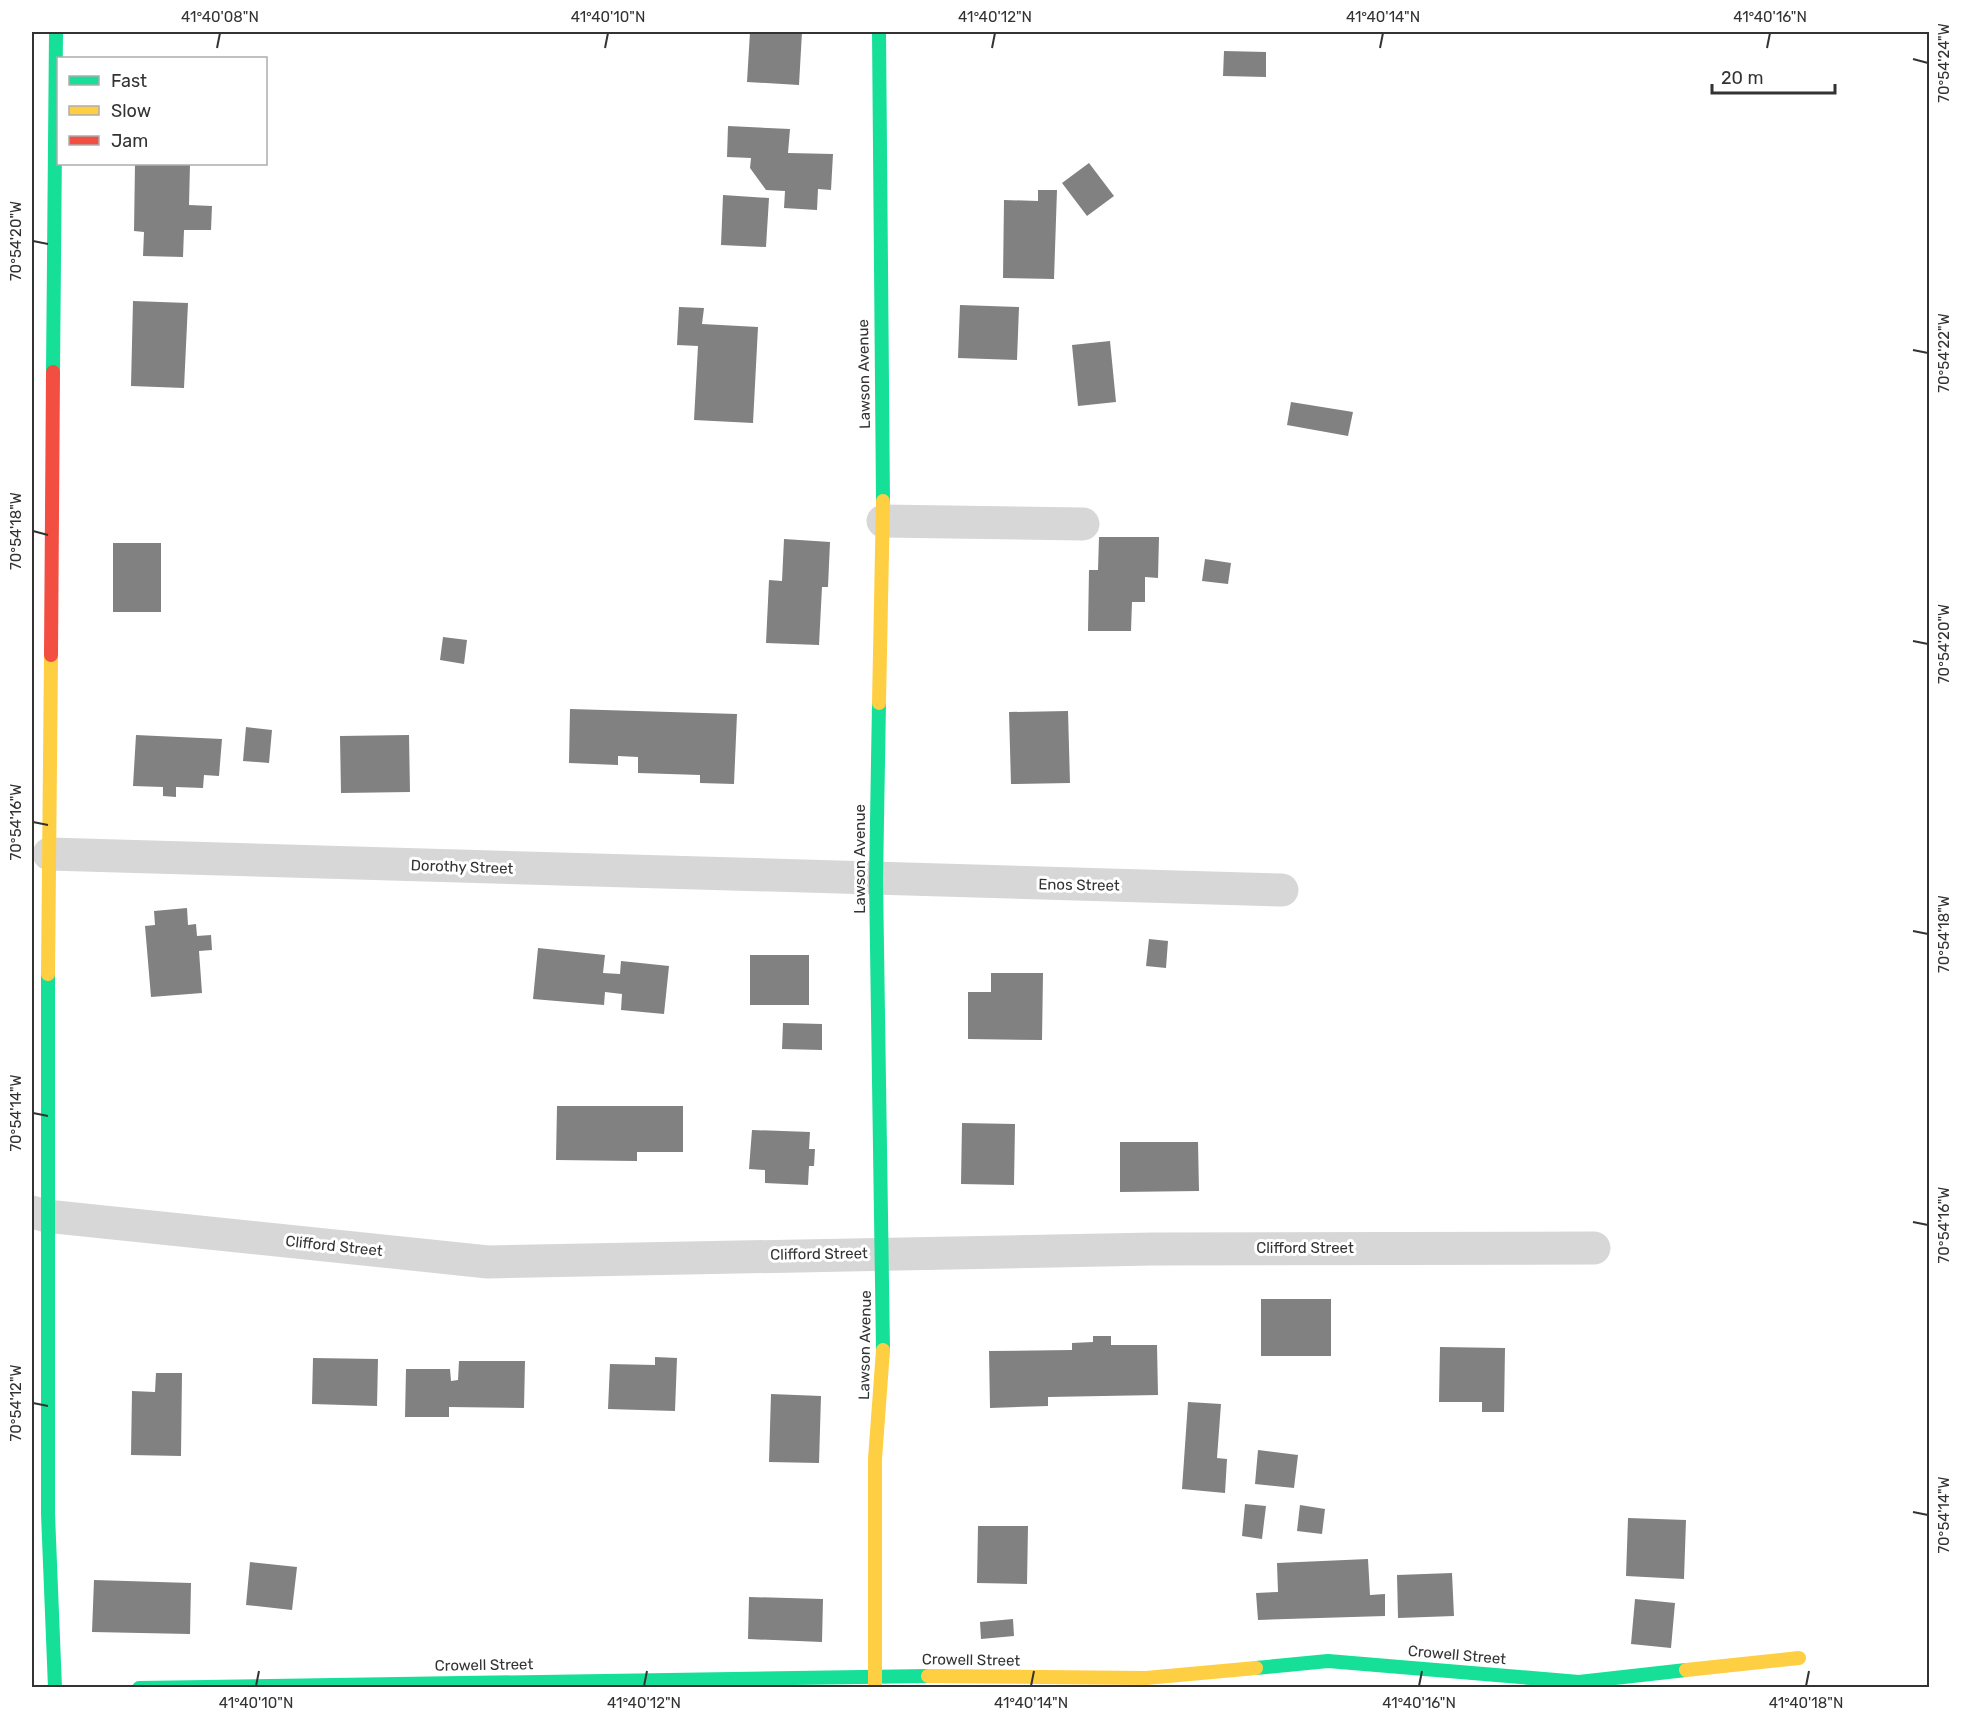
<svg xmlns="http://www.w3.org/2000/svg" width="1961" height="1719" font-family="Rubik,sans-serif">
<rect width="100%" height="100%" fill="#fff"/>
<path fill="#818181" d="M750,32h52l-3,53 -52,-3z
M1224,51l42,1v25l-43,-1z
M728,126l62,3 -2,24 45,1 -2,36 -13,-1 -1,21 -33,-2 1,-17 -19,-1 -16,-22 1,-10 -24,-1z
M1089,163l25,33 -27,20 -25,-33z
M135,164h55l-1,41 23,1 -1,24h-27l-1,27 -40,-1 1,-24 -10,-1z
M1038,190h19l-3,89 -51,-1 1,-78 34,1z
M723,195l46,3 -3,49 -45,-2z
M133,301l55,2 -4,85 -53,-2z
M960,305l59,2 -2,53 -59,-2z
M679,307l25,1 -2,16 56,3 -5,96 -59,-3 4,-74 -21,-1z
M1110,341l6,61 -38,4 -6,-61z
M1291,402l62,10 -5,24 -61,-11z
M1099,537h60l-1,41 -13,-1v25h-13l-1,29h-43l1,-61h9z
M784,539l46,3 -2,45h-6l-3,58 -53,-2 3,-63 13,1z
M113,543h48v69h-48z
M1205,559l26,4 -3,21 -26,-3z
M443,637l24,3 -3,24 -24,-4z
M570,709l167,5 -3,70 -34,-1v-8l-62,-2v-16l-20,-1v9l-49,-2z
M1068,711l2,72 -59,1 -2,-72z
M246,727l26,3 -3,33 -26,-2z
M136,735l86,4 -3,37 -15,-1 -1,13 -27,-1v10l-13,-1v-9l-30,-1z
M409,735l1,57 -69,1 -1,-57z
M187,908l1,17 8,-1 1,12 14,-1 1,15 -13,1 3,42 -51,4 -6,-71 10,-1 -1,-14z
M1149,939l19,2 -2,27 -20,-2z
M538,948l67,7 -2,18 17,1 1,-13 48,5 -5,48 -43,-4 1,-16 -17,-2 -1,13 -71,-6z
M750,955h59v50h-59z
M991,973h52l-1,67 -74,-1v-47h23z
M783,1023l39,1v26l-40,-1z
M557,1106h126v46h-46v9l-81,-1z
M962,1123l53,1 -1,61 -53,-1z
M752,1130l58,2 -1,17h6l-1,17h-5l-1,19 -43,-2v-13l-16,-1z
M1120,1142h78l1,49 -79,1z
M1261,1299h70v57h-70z
M1093,1336h18v9h46l1,50 -110,2v9l-58,2 -1,-57 83,-1v-7l21,-1z
M1440,1347l65,1 -1,64h-22v-10h-43z
M655,1357l22,1 -2,53 -67,-2 2,-45 45,1z
M313,1358l65,1 -1,47 -65,-2z
M459,1361h66l-1,47 -75,-1v10h-44l1,-48h44l1,12 7,-1z
M156,1373h26l-1,83 -50,-1 1,-64 23,1z
M771,1394l50,2 -2,67 -50,-1z
M1188,1402l33,2 -4,54 10,1 -2,34 -43,-4z
M1258,1450l40,5 -4,33 -39,-4z
M1245,1504l21,2 -4,33 -20,-3z
M1300,1505l25,4 -3,25 -25,-3z
M1628,1518l58,2 -2,59 -58,-3z
M978,1526h50l-1,58 -50,-1z
M1368,1559l2,36 15,-1v22l-127,4 -2,-27 22,-1 -1,-29z
M250,1562l47,5 -5,43 -46,-5z
M1452,1573l2,43 -56,2 -1,-43z
M94,1580l97,3 -1,51 -98,-2z
M749,1597l74,2 -1,43 -74,-3z
M1635,1599l40,4 -4,45 -40,-4z
M1013,1619l1,17 -33,3 -1,-17z"/>
<g fill="none" stroke-linecap="round" stroke-linejoin="round">
<path stroke="#d7d7d7" stroke-width="33" d="M883,521l200,3
M49,854l1233,36
M32,1212l14,4 442,46 665,-13 441,-1"/>
<path stroke="#16e098" stroke-width="14" d="M879,32l4,469
M53,372l3,-340
M879,703l-3,177 7,470
M48,974v540l7,174
M1256,1668l72,-7 251,21 107,-12
M139,1688l789,-12"/>
<path stroke="#ffcf43" stroke-width="14" d="M879,703l4,-202
M48,974l3,-319
M1686,1670l113,-12
M928,1676l218,2 110,-10
M875,1688v-229l8,-109"/>
<path stroke="#f24e42" stroke-width="14" d="M51,655l2,-283"/>
</g>
<path fill="none" stroke="#333" stroke-width="2" d="M217,48l3,-15M605,48l3,-15M992,48l3,-15M1380,48l3,-15M1767,48l3,-15M1913,59l15,4M33,241l15,3M1913,350l15,3M33,531l15,4M1913,641l15,3M33,822l15,3M1913,931l15,3M33,1113l15,3M1913,1222l15,3M33,1403l15,3M1913,1512l15,3M256,1686l3,-15M644,1686l3,-15M1031,1686l3,-15M1419,1686l3,-15M1806,1686l3,-15"/>
<g text-anchor="middle" stroke-width="6" stroke-linejoin="round" paint-order="stroke">
<g font-size="15" fill="#333" stroke="#fff">
<text transform="translate(864 374) rotate(-91)" y="5">Lawson Avenue</text>
<text transform="translate(860 859) rotate(-90)" y="5">Lawson Avenue</text>
<text transform="translate(462 867) rotate(2)" y="5">Dorothy Street</text>
<text transform="translate(1079 885) rotate(1)" y="5">Enos Street</text>
<text transform="translate(334 1246) rotate(6)" y="5">Clifford Street</text>
<text x="1305" y="1253">Clifford Street</text>
<text transform="translate(819 1254) rotate(-1)" y="5">Clifford Street</text>
<text transform="translate(865 1345) rotate(-89)" y="5">Lawson Avenue</text>
<text transform="translate(1457 1655) rotate(5)" y="5">Crowell Street</text>
<text transform="translate(971 1660) rotate(1)" y="5">Crowell Street</text>
<text transform="translate(484 1665) rotate(-1)" y="5">Crowell Street</text>
</g>
</g>
<rect width="1961" height="1719" fill="none" stroke="#ffffff" stroke-width="66"/>
<rect x="57" y="57" width="210" height="108" fill="#ffffff" stroke="#adadad" stroke-width="1.5"/>
<rect x="69" y="76" width="30" height="9" fill="#16e098" stroke="#adadad" stroke-width="1.5"/>
<text x="111" y="87" font-size="18" fill="#333333">Fast</text>
<rect x="69" y="106" width="30" height="9" fill="#ffcf43" stroke="#adadad" stroke-width="1.5"/>
<text x="111" y="117" font-size="18" fill="#333333">Slow</text>
<rect x="69" y="136" width="30" height="9" fill="#f24e42" stroke="#adadad" stroke-width="1.5"/>
<text x="111" y="147" font-size="18" fill="#333333">Jam</text>
<path d="M1712 84v9h123v-9" fill="none" stroke="#333333" stroke-width="3"/>
<text x="1721" y="84" font-size="18" fill="#333333" stroke="#ffffff" stroke-width="4.5" paint-order="stroke">20 m</text>
<rect x="33" y="33" width="1895" height="1653" fill="none" stroke="#333" stroke-width="2"/>
<g font-size="15" text-anchor="middle" fill="#333">
<text x="220" y="22">41°40'08"N</text>
<text x="608" y="22">41°40'10"N</text>
<text x="995" y="22">41°40'12"N</text>
<text x="1383" y="22">41°40'14"N</text>
<text x="1770" y="22">41°40'16"N</text>
<text transform="translate(1944 63) rotate(-90)" y="5">70°54'24"W</text>
<text transform="translate(16 241) rotate(-90)" y="5">70°54'20"W</text>
<text transform="translate(1944 353) rotate(-90)" y="5">70°54'22"W</text>
<text transform="translate(16 531) rotate(-90)" y="5">70°54'18"W</text>
<text transform="translate(1944 644) rotate(-90)" y="5">70°54'20"W</text>
<text transform="translate(16 822) rotate(-90)" y="5">70°54'16"W</text>
<text transform="translate(1944 934) rotate(-90)" y="5">70°54'18"W</text>
<text transform="translate(16 1113) rotate(-90)" y="5">70°54'14"W</text>
<text transform="translate(1944 1225) rotate(-90)" y="5">70°54'16"W</text>
<text transform="translate(16 1403) rotate(-90)" y="5">70°54'12"W</text>
<text transform="translate(1944 1515) rotate(-90)" y="5">70°54'14"W</text>
<text x="256" y="1708">41°40'10"N</text>
<text x="644" y="1708">41°40'12"N</text>
<text x="1031" y="1708">41°40'14"N</text>
<text x="1419" y="1708">41°40'16"N</text>
<text x="1806" y="1708">41°40'18"N</text>
</g>
</svg>
